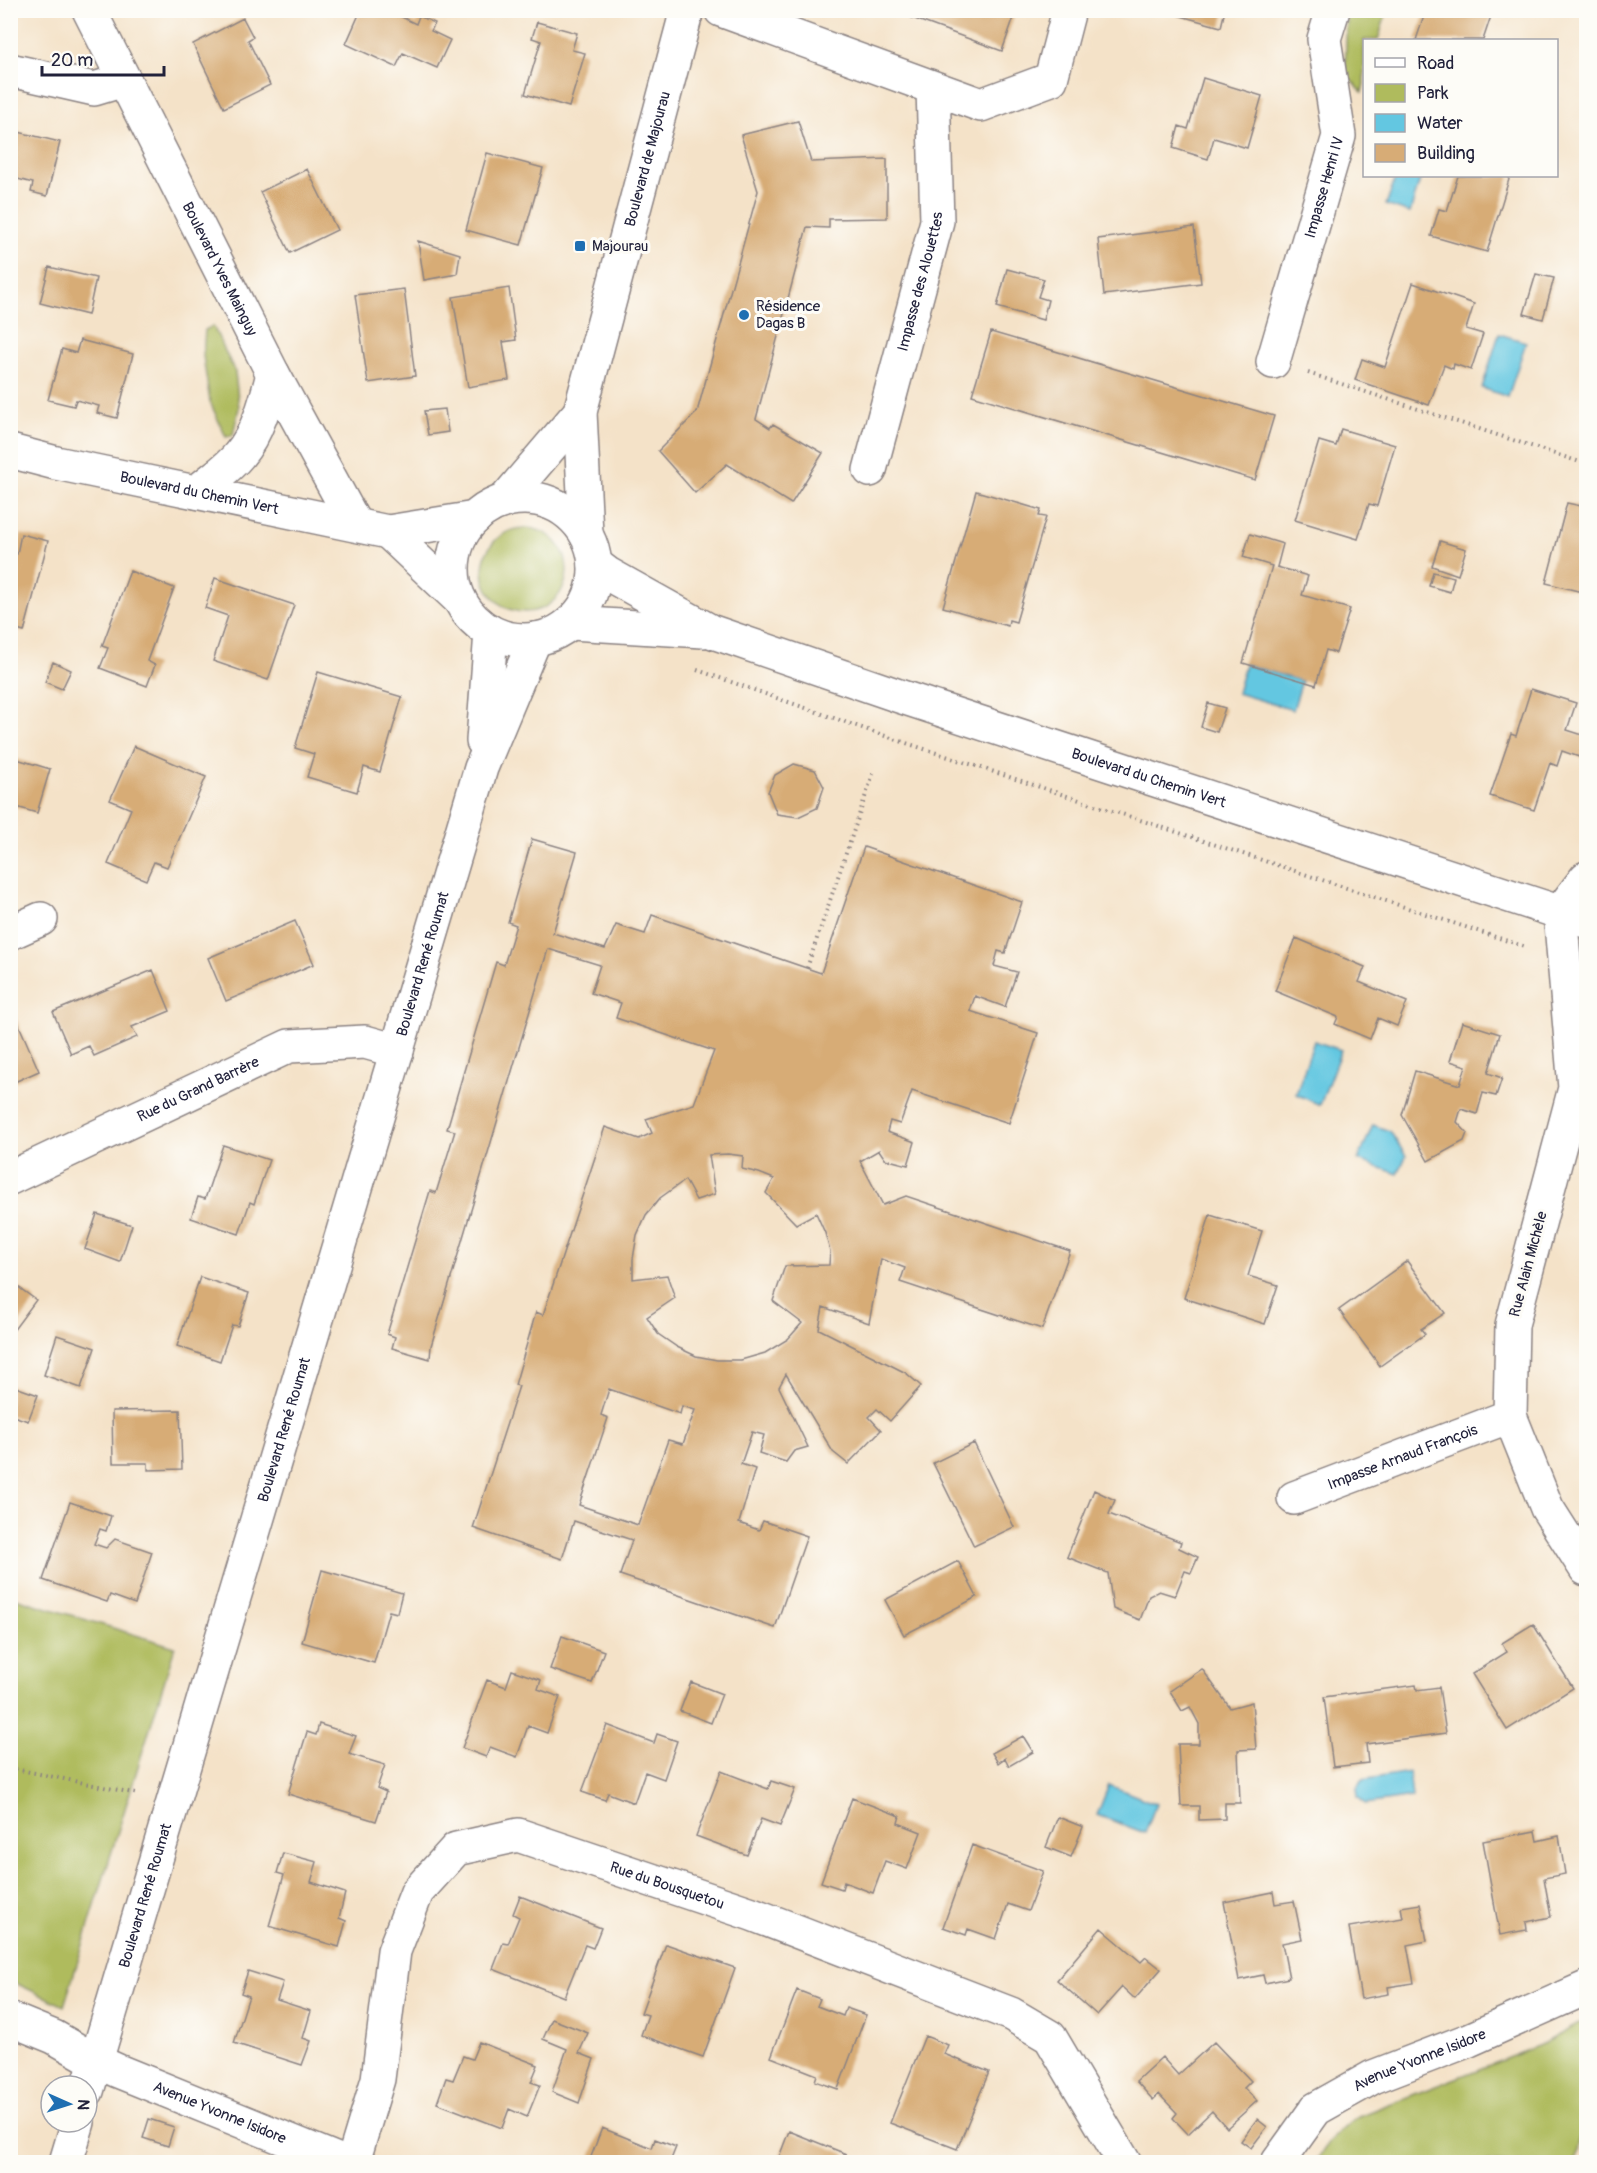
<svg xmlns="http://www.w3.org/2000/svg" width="1597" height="2173" font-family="Pangolin,sans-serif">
<rect width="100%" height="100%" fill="#fdfcf7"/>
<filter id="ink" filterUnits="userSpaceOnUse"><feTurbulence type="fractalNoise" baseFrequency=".0167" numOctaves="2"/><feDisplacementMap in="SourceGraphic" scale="12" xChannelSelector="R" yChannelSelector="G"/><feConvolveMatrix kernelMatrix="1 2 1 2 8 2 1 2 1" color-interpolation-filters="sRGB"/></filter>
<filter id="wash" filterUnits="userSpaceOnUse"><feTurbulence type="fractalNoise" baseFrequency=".008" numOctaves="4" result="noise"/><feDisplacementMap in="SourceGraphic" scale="24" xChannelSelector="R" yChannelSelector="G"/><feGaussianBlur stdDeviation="1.35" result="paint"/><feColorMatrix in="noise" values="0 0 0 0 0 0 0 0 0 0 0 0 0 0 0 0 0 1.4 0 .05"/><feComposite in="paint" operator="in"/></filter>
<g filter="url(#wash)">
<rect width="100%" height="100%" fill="#f4e2c8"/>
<path fill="#afbb5d" stroke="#686e4c" stroke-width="1.5" d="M1347,11h40l-9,29h-14v45l-2,7 -17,-19z
M213,326l22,46 4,36 -6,27 -7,2 -16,-35 -7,-46 2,-26z
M483 570a42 42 0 1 1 84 0a42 42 0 1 1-84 0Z
M12,1597l163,50 -111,359 -53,-25 -1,-379z
M1586,2020v88l-11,54h-260l15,-21 26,-24 185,-72z"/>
<path fill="#63c7e1" stroke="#42748e" stroke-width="1.5" d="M1396,176h25l-11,37 -24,-8z
M1499,334l27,8 -18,55 -26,-9z
M1245,664l57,17 -9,29 -56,-17z
M1314,1041l27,9 -21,55 -24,-11z
M1373,1125l17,6 16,25 -8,18 -40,-14z
M1409,1772l3,25 -47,7 -7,-7 -1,-9 5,-8z
M1109,1785l47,19 -11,29 -48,-18z"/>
<g id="blocks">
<path fill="#d7ac76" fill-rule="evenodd" d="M361,10h26l29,14 3,-8 16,7 -4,8 19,9 -13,28 -34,-15 -7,14 -50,-23z
M1006,10l9,4 -13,37 -109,-40z
M1178,10h47l-4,17 -44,-12z
M1426,10h67l-10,30h-67z
M243,18l10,19 -5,3 22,45 -46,23 -31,-64z
M537,22l40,11 -5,17 13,3 -16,54 -44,-13 16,-53 -9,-3z
M1203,78l59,18 -15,52 -33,-10 -6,21 -35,-11 6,-22 9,3z
M798,121l13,41 76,-3v59l-58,1v9l-22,-1 -51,192 14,9 3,-4 50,29 -32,51 -64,-40 -32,29 -37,-42 39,-39 61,-221 -17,-56z
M10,130l50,12 -13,54 -16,-4 2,-9 -23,-6z
M487,153l56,15 -22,77 -55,-15z
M307,169l30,61 -47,23 -30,-61z
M1458,176h52l-23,76 -56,-16 8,-27 8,2z
M1194,227l7,56 -97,12 -6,-56z
M418,241l42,13 -3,20 -33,6z
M49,267l47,11 -8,37 -48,-12z
M1007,269l37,10 -6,18 10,3 -5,20 -46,-13z
M1536,274l18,4 -11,41 -19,-5z
M1413,283l61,21 -8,25 17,5 -12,36 -17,-6 -1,5 -9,-4 -15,40 -74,-25 7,-21 23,8z
M509,288l7,52 -13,2 6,38 -41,7 -15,-90z
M404,289l11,87 -47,7 -13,-88z
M991,332l283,84 -19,64 -283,-85z
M80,340l53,14 -16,64 -20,-5 2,-7 -23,-6 -2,6 -26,-6 14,-51 14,4z
M445,409l3,23 -20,3 -4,-24z
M1341,429l54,16 -18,61 -8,-2 -11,35 -63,-19 24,-79 17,5z
M976,491l65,19 -2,6 7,1 -30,105 -7,-2 -1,6 -65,-19z
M1567,503l19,4v86l-40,-10z
M21,534l27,7 -24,91 -14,-4v-76l7,2z
M1250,534l33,10 -6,23 31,9 -6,19 48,14 -14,44 -10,-3 -10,35 -73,-22 29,-97 -29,-9z
M1440,541l26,8 -8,26 -26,-9z
M130,571l44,17 -27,73 8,4 -8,21 -47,-18 8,-20 -6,-2z
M1433,572l21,5 -4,15 -21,-6z
M215,578l79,27 -26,75 -55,-19 15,-45 -23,-8z
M53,662l18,8 -9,19 -17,-7z
M318,672l84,25 -22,75 -16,-5 -7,25 -50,-15 7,-23 -19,-6z
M1531,689l45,14 -9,27 19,6v9l-4,13 -20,-7 -5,15 -7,-3 -16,47 -44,-14 21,-62 5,2z
M1208,703l17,5 -8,24 -16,-5z
M134,746l72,31 -39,90 -13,-5 -8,18 -38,-16 23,-55 -21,-9z
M10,757l40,12 -13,44 -27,-8z
M794,764l21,6 9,17 -7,21 -19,9 -21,-3 -9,-22 7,-17z
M532,839l45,13 -24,81 52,16 11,-24 29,9 7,-19 169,58 43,-126 158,55 -17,51 -7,-2 -4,15 23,6 -12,35 -30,-11 -5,15 68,22 -29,90 -97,-32 -12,33 -10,-3 -3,11 28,10 -7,23 -23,-6 -6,-9 -19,11 23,44 23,-9 164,55 -28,78 -142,-47 5,-14 -24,-9 -12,64 -46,-16 -4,22 87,44 15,13 -31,35 -13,-12 -8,8 12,13 -33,34 -15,-12 -47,-78 -7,13 29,60 -14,4 -8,11 -27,-9 5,-18 -12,-3 -11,32 14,5 -16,54 20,7 4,-9 44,15 -32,92 -155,-53 12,-35 -58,-19 -12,38 -89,-31 46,-142 -4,-1 21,-73 7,3 62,-188 34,12 13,-6 -6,-14 48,-15 20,-53 -98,-33 5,-15 -30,-10 9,-28 -52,-16 -117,397 -1,13 -38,-11 3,-11 -8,-3 43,-143 6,2 19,-62 -8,-2 49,-167 8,3 12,-40 -8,-3zM728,1154l15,2 -1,13 17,4 15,6 -8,14 30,31 20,-11 9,20 5,18 -1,14 -44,1 -12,35 29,22 -14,16 -23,14 -24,7h-24l-21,-4 -19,-9 -19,-13 -11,-17 28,-19 -8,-23 -34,4v-20l4,-24 9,-20 14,-17 25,-18 11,20 19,-6 -6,-39zM609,1389l71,25 2,-8 13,4 -12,34 -15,-4 -30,85 -59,-20 29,-87 -7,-3z
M295,921l19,43 -88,37 -18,-43z
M1296,938l69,29 -6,15 48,20 -10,24 -19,-8 -8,21 -35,-15 3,-7 -63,-26z
M153,970l17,41 -38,16 5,10 -43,19 -5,-10 -18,8 -18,-42z
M15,1016l24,55 -29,13v-66z
M1462,1022l38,12 -12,39 14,5 -6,18 -13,-3 -6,21 -16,-5 -4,13 10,11 -3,8 -36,20 -26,-46 13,-44 45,14 6,-19 -16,-5z
M223,1145l46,15 -15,44 -4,-2 -11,32 -48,-16 7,-21 7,2z
M97,1214l35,11 -12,37 -35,-13z
M1210,1215l52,16 -14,45 30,9 -13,39 -81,-26z
M1407,1261l38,52 -24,16 4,5 -45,32 -41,-56z
M200,1277l49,16 -11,33 -6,-1 -12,36 -43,-15z
M10,1281l26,19 -26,35z
M57,1335l38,13 -14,40 -37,-13z
M10,1385l28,10 -10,26 -18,-6z
M180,1410l2,59 -34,1v-7h-35l-1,-52z
M974,1443l40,84 -40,19 -41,-83z
M1094,1490l21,10 -6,14 72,28 -2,6 19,9 -7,16 -6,-2 -10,25 -16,-5 -10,5 -9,24 -27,-11 -5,-36 -41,-16z
M70,1502l41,14 -5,15 -6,-2 -6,15 12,4 9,-9 37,13 -17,52 -25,-9 -3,7 -64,-22z
M958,1561l19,36 -73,38 -19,-35z
M322,1570l80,23 -5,20 -8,-2 -15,52 -72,-21z
M1533,1624l40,64 -66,42 -35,-56 35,-22 -5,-9z
M562,1636l42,15 -12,32 -42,-14z
M1202,1669l28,39 22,-6 4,47 -18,1 2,53h-15v16l-26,1v-14h-18l-3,-62h21v-20l-9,-17 -8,4 -12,-20z
M512,1670l29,10 -3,9 22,8 -13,36 -19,-7 -11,31 -27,-10 -4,10 -24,-9 25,-68 19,7z
M691,1682l31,12 -11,29 -31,-12z
M1416,1685l1,5 22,-3 7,46 -80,11 2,19 -35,4 -9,-70z
M319,1724l37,12 -7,18 36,11 -8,23 9,4 -10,29 -88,-27 19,-62 9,3z
M607,1725l47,18 3,-9 20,7 -13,38 -19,-7 -11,31 -26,-10 -3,7 -23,-8z
M1023,1736l10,16 -24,14 -4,-8 -7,5 -6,-10z
M721,1771l47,18 3,-8 24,8 -15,37 -19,-7 -14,36 -51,-19z
M852,1798l48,18 -2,7 23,9 -14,37 -22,-8 -12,32 -29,-11 -2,7 -21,-7z
M1058,1817l25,10 -12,30 -25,-10z
M1535,1831l2,10 22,-5 6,38 -21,4 7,39 -25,5 1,8 -27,5 -17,-94z
M972,1845l71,26 -15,40 -20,-7 -12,35 -28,-10 -2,6 -23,-8z
M283,1853l34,9 -6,20 34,11 -6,25 7,3 -7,26 -70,-21 15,-51 -7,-2z
M1273,1892l2,12 19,-3 8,38 -20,4 7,35 -24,5 -2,-8 -24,5 -15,-78z
M520,1896l81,32 -8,20 -8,-3 -21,52 -71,-28 10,-26 5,1 11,-27 -6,-3z
M1420,1904l7,37 -20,4 7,38 -26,4 1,7 -28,5 -12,-72 54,-9 -2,-11z
M1101,1928l40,34 5,-5 15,12 -26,30 -13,-12 -25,28 -40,-35z
M666,1944l69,24 -32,89 -62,-22 7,-20 -7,-2z
M248,1971l35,11 -6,18 34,11 -8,27 8,3 -9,24 -68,-22 15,-47 -8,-3z
M797,1990l23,9 -3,7 26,10 3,-8 20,7 -28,74 -23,-8 2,-6 -46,-18z
M552,2019l36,14 -9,20 15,6 -15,44 -27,-11 15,-43 -24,-10z
M925,2036l23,9 -4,9 45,18 -32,77 -67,-26z
M479,2042l59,23 -7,17 9,3 -13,32 -18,-8 -7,19 -65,-25 9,-25 7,2 10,-24 9,3z
M1214,2042l37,39 -7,7 13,13 -30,27 -15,-17 -24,23 -15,-16 4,-5 -18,-19 -6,6 -17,-19 26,-24 16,18z
M149,2119l25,8 -6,19 -25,-8z
M1257,2119l10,8 -16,21 -10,-7z
M602,2128l50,20 3,-9 21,8 -6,15h-81z
M789,2131l57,23 -3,8h-48l-16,-5z"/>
</g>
</g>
<g filter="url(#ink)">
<use href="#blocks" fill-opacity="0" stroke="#8b8282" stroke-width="1.5"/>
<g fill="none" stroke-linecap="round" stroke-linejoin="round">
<g stroke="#8b8282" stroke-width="36">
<g id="minor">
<path d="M721,10l260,95 70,-26 18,-69"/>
<path d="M10,70l84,19 30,-9"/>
<path id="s1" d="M1273,362l66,-226 -15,-97 9,-29"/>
<path id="s2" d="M870,470l67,-249 -4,-133"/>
<path d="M1586,878l-26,34 15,176 -63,237 -2,91 37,92 39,61"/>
<path d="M10,933l31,-14"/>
<path id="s3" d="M10,1178l279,-132 76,-4 32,9"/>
<path id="s4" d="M1294,1498l216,-82"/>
<path id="s5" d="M10,2019l44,18 42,24 22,10 224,91"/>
<path id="s6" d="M353,2162l25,-83 16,-128 23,-59 39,-43 62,-14 234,79 259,100 39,23 74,125"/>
<path id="s7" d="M1278,2162l38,-53 57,-32 96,-37 117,-52"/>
</g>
</g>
<g stroke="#8b8282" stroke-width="36">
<g id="tertiary">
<path id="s8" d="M89,10l184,364 82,150"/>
<path id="s9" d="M10,451l46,12 332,69 87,-14"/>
<path d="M197,492c13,-12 31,-23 42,-37 19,-22 27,-54 34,-81"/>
<circle cx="524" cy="569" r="71"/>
<path d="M504,501l76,-89"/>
<path d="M388,532l72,68"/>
<path id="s10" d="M586,534l-6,-122 107,-402"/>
<path id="s11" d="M595,564l13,10 102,57 189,65 687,225"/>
<path d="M571,623l132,8"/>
<path d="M483,741l8,-109"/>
<path id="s12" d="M87,2091l394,-1323 54,-129"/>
<path d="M66,2162l12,-40"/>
</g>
</g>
<path stroke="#8b8282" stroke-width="4" stroke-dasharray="1.5 4.5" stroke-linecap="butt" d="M1308,373l278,91
M697,670l194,68 635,209
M807,968l67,-197
M10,1768l128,26"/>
<use href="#minor" stroke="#fff" stroke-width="33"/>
<use href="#tertiary" stroke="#fff" stroke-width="33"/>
</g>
</g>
<g fill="#1f6fb2" stroke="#fdfcf7" stroke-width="2">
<rect x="574" y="240" width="12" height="12" rx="3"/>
<circle cx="744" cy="315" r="6"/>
</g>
<g text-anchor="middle" stroke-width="6" stroke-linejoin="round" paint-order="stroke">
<g font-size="15" fill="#22223b" stroke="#fdfcf7">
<text dy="5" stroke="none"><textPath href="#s10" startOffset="384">Boulevard de Majourau</textPath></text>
<text dy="5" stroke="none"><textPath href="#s1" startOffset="182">Impasse Henri IV</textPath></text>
<text dy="5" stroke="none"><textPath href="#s8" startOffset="290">Boulevard Yves Mainguy</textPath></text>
<text dy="5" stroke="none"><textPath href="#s2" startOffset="195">Impasse des Alouettes</textPath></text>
<text dy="5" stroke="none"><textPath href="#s9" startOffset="194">Boulevard du Chemin Vert</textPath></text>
<text dy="5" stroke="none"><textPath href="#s11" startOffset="596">Boulevard du Chemin Vert</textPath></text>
<text dy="5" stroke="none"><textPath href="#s12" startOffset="1176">Boulevard René Roumat</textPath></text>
<text dy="5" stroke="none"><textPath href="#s3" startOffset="208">Rue du Grand Barrère</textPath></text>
<text transform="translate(1528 1264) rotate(-75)" y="5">Rue Alain Michèle</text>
<text dy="5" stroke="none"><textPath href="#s12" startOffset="690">Boulevard René Roumat</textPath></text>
<text dy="5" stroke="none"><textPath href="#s4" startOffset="116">Impasse Arnaud François</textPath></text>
<text dy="5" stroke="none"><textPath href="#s6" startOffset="558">Rue du Bousquetou</textPath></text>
<text dy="5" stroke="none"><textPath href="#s12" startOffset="204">Boulevard René Roumat</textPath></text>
<text dy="5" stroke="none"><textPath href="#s7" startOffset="180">Avenue Yvonne Isidore</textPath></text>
<text dy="5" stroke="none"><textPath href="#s5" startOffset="230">Avenue Yvonne Isidore</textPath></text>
</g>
<g font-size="15" fill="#22223b" stroke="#fdfcf7" text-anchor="start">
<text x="592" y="251">Majourau</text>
<text x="756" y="311">Résidence<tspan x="756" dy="17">Dagas B</tspan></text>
</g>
</g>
<rect width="1597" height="2173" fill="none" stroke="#fdfcf7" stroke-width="36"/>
<rect x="1363" y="39" width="195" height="138" fill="#fdfcf7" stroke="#a5a5ac" stroke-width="1.5"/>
<rect x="1375" y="58" width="30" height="9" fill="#ffffff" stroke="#a5a5ac" stroke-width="1.5"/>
<text x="1417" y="69" font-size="18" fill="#22223b">Road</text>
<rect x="1375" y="84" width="30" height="18" fill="#afbb5d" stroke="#a5a5ac" stroke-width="1.5"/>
<text x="1417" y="99" font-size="18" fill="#22223b">Park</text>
<rect x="1375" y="114" width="30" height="18" fill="#63c7e1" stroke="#a5a5ac" stroke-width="1.5"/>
<text x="1417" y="129" font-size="18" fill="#22223b">Water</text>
<rect x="1375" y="144" width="30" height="18" fill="#d7ac76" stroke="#a5a5ac" stroke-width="1.5"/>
<text x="1417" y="159" font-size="18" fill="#22223b">Building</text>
<g transform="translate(69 2104) rotate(93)"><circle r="28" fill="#fdfcf7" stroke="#a5a5ac" stroke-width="1.5"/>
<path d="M0-4.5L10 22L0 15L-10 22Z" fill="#1f6fb2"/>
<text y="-9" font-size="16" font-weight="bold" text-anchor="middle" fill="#22223b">N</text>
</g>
<path d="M42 66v9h122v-9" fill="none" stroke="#22223b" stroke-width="3"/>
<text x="51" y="66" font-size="18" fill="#22223b" stroke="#fdfcf7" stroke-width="4.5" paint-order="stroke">20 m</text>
</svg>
